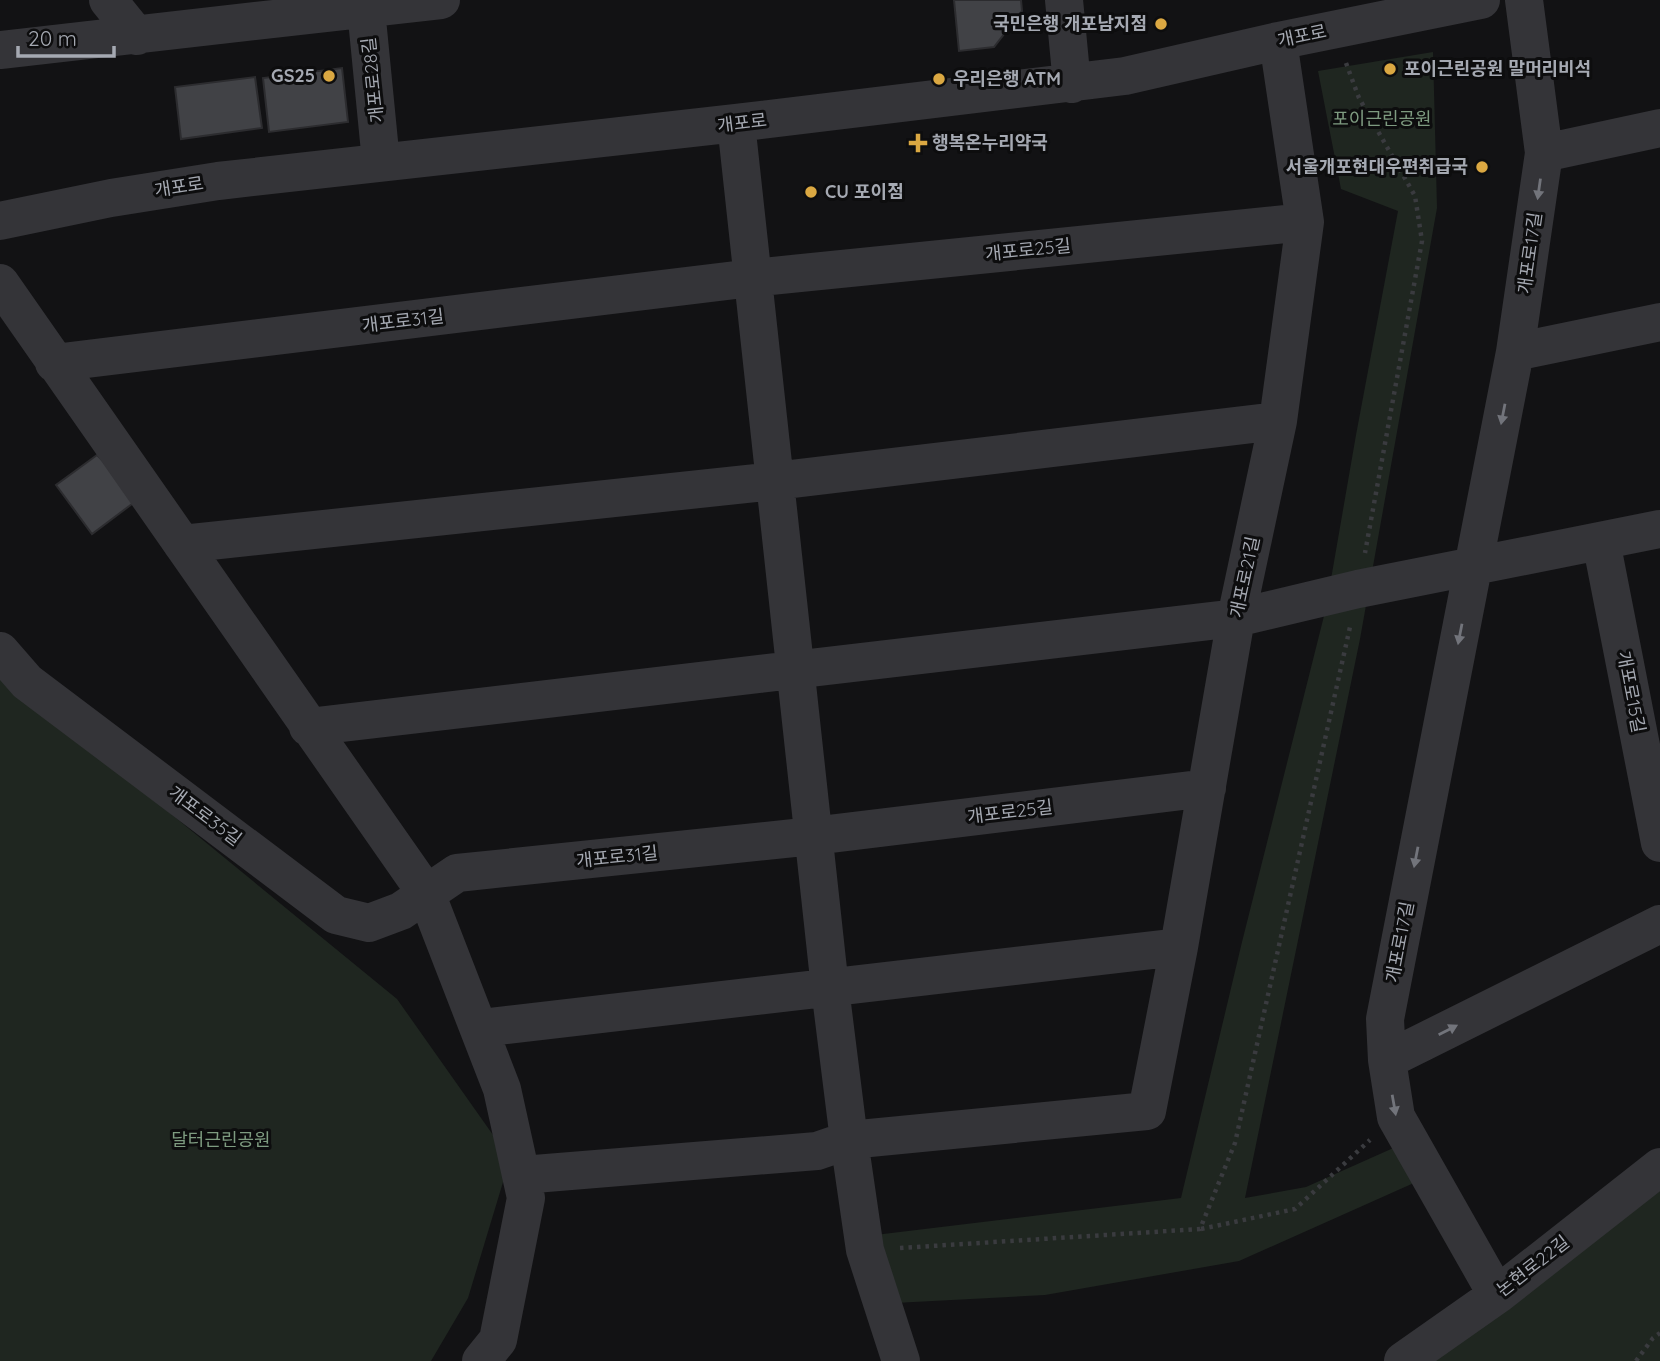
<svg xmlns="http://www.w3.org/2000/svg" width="1660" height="1361" font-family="Quicksand,'Noto Sans KR',sans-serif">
<rect width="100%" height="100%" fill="#121214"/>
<path fill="#1f2620" d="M1433,52l4,156 -77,431 -115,559 61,-11 94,-42 25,33 -186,83 -194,34 -150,8 -20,-68 306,-37 61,-256 84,-334 30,-173 42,-224 -57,-22 -23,-118z
M0,674l397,325 113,160 -42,139 -37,63h-431z
M1660,1183v178h-237z"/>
<path fill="#414246" stroke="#2c2c2f" stroke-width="2" d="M954,0h67l1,11 -28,36 -35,4z
M342,68l6,54 -79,10 -6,-54z
M255,77l7,51 -81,11 -6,-52z
M97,455l43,43 -48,36 -36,-49z"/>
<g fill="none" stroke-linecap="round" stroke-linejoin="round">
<path stroke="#3a3b3f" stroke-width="4.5" stroke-dasharray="3.5 5" stroke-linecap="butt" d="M1346,63l13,35 56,98 7,45 -57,312
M1201,1229l94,-20 75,-69
M900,1248l300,-19 35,-86 115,-516
M1636,1361l17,-23 7,-5"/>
<path stroke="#343438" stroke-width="38" d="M108,0l29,36
M359,0l7,9 15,153
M1064,0l8,84
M0,50l441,-50
M736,123l94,865 19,152 16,110 36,111
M1544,153l116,-25
M0,221l111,-23 107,-17 518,-58 389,-47 153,-35 203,-41
M0,283l426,610 76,196 24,109 -28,142 -17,21
M1515,352l145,-30
M54,363l698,-85 553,-56
M1601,541l59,302
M182,544l593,-63 503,-60
M0,651l27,31 309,233 33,8 32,-12 56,-38 356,-37 394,-48
M308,727l928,-109 122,-29 302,-60
M480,1028l699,-81
M1387,1060l273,-136
M522,1175l295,-24 32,-11 298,-29 32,-164 57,-329 42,-197 27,-199 -27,-181
M1497,1295l-101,-178 -9,-57 -2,-41 130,-667 29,-199 -20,-153
M1403,1361l94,-66 163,-128"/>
</g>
<defs><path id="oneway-solid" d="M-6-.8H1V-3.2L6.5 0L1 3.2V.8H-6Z" transform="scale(1.75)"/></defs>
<g fill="#72747b">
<use href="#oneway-solid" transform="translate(1539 189) rotate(98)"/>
<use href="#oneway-solid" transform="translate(1503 414) rotate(101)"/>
<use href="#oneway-solid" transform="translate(1460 634) rotate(101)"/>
<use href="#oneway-solid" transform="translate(1416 857) rotate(101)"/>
<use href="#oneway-solid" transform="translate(1448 1030) rotate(-27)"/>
<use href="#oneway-solid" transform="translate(1394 1105) rotate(80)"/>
</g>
<g fill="#dba842" stroke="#0d0d0e" stroke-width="2.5">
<circle cx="1161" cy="24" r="7"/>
<circle cx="1390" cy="69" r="7"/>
<circle cx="329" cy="76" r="7"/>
<circle cx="939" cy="79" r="7"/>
<path d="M914.5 132.5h7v7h7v7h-7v7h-7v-7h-7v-7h7z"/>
<circle cx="1482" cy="167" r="7"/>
<circle cx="811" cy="192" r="7"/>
</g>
<g text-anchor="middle" stroke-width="6" stroke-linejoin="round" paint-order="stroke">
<g font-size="18" font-weight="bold" fill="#a5a9b2" stroke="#0d0d0e" text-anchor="start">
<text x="1147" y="30" text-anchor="end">국민은행 개포남지점</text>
<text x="1404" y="75">포이근린공원 말머리비석</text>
<text x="315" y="82" text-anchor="end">GS25</text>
<text x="953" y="85">우리은행 ATM</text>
<text x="932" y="149">행복온누리약국</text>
<text x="1468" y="173" text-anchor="end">서울개포현대우편취급국</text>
<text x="825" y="198">CU 포이점</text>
</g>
<g font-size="18" fill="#a5a9b2" stroke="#0d0d0e">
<text transform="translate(1302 36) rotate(-12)" y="6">개포로</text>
<text transform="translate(373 80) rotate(-96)" y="6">개포로28길</text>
<text transform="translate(742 123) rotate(-7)" y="6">개포로</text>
<text transform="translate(179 187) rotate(-9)" y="6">개포로</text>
<text transform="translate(1028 250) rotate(-6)" y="6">개포로25길</text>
<text transform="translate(1530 253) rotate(-82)" y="6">개포로17길</text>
<text transform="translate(403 321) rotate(-7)" y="6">개포로31길</text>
<text transform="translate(1245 577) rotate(-78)" y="6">개포로21길</text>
<text transform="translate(1631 692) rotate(79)" y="6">개포로15길</text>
<text transform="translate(1010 812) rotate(-7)" y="6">개포로25길</text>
<text transform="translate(205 816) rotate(37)" y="6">개포로35길</text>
<text transform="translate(617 857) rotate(-6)" y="6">개포로31길</text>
<text transform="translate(1400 942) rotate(-79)" y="6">개포로17길</text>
<text transform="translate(1533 1266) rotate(-38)" y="6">논현로22길</text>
</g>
<g font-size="18" fill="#7e9b80" stroke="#0d0d0e">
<text x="1382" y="125">포이근린공원</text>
<text x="221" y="1146">달터근린공원</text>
</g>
</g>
<path d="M18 46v10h96v-10" fill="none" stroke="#a5a9b2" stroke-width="3.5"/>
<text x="28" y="46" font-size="21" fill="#a5a9b2" stroke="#0d0d0e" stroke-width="5" paint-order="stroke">20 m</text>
</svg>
